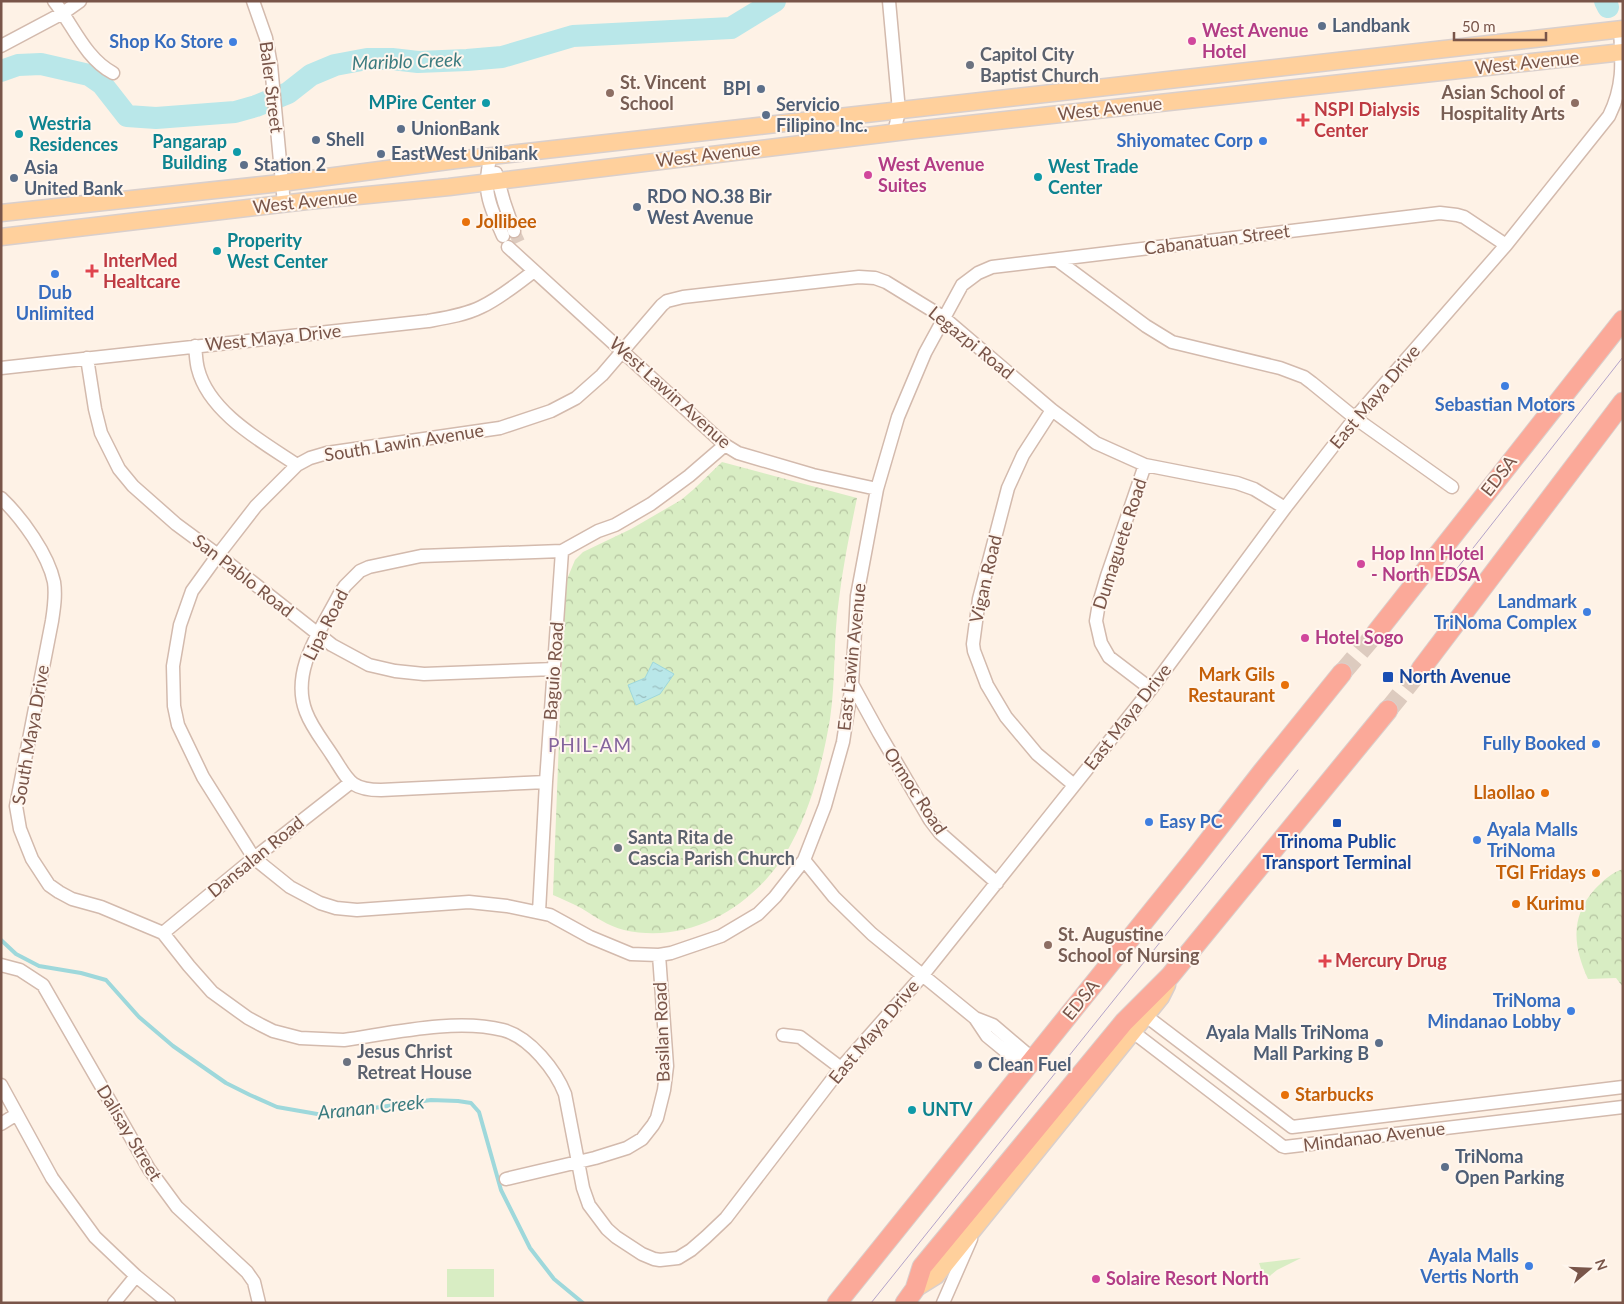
<svg xmlns="http://www.w3.org/2000/svg" width="1624" height="1304" font-family="Lato,sans-serif">
<defs>
<pattern id="forest-crowns" width="20" height="18" patternUnits="userSpaceOnUse" patternTransform="scale(1.25)"><rect width="20" height="18" fill="#d8edc3"/><path d="M2 6a3 3 0 1 1 6 0M12 15a3 3 0 1 1 6 0" fill="none" stroke="#b4c3a0"/></pattern>
<pattern id="water-ripples" width="26" height="14" patternUnits="userSpaceOnUse" patternTransform="scale(1.25)"><rect width="26" height="14" fill="#b9e7e9"/><path d="M2 4q2-2 4 0t4 0M15 11q2-2 4 0t4 0" fill="none" stroke="#9bbebf"/></pattern>
</defs>
<rect width="100%" height="100%" fill="#fef2e6"/>
<path fill="#d8edc3" d="M1301,1258l-24,12 -12,10 -6,-17z
M447,1269h47v28h-47z"/>
<path fill="url(#forest-crowns)" d="M722,462l135,36c-7,34 -14,67 -18,101 -6,40 -3,81 -9,120 -7,41 -18,86 -38,123 -31,60 -99,104 -168,88 -16,-4 -30,-14 -43,-22 -9,-5 -19,-9 -28,-13l12,-311 10,-24 8,-8 48,-23 50,-29 13,-11z
M1623,869v118l-7,-9 -28,1c-15,-33 -18,-62 7,-90 9,-9 16,-16 28,-20z"/>
<path fill="url(#water-ripples)" stroke="#9ed8db" d="M653,662l21,12 -14,20 -24,11 -8,-20 17,-7z"/>
<g fill="none" stroke-linecap="round" stroke-linejoin="round">
<path stroke="#9ed8db" stroke-width="4" d="M1,940l15,14 23,12 42,7 25,7 33,37 34,29 53,37 24,12 27,12 46,8 108,-15 27,1 13,2 8,9 22,78 29,58 24,31 29,24"/>
<path stroke="#b9e7e9" stroke-width="22" d="M1605,1l3,6
M1,71l17,-6 23,-1 48,11 13,9 25,32 29,2 79,-6 21,-6 32,-13 23,-18 24,-10 32,-6h25l26,3 49,-2 35,-3 71,-21 158,-8 44,-27"/>
<path stroke="#ddcbbf" stroke-width="12" stroke-dasharray="12 6" stroke-linecap="butt" d="M514,231l5,11"/>
<path stroke="#ddcbbf" stroke-width="19" stroke-dasharray="19 9" stroke-linecap="butt" d="M1342,673l34,-40
M1388,710l33,-41"/>
<g stroke="#d3baad" stroke-width="15">
<path id="minor" d="M54,1c19,24 31,57 59,72
M253,1l13,37 5,27 13,139
M889,1l10,110 -5,22
M1,46l62,-33 17,-12
M490,157c-1,8 -3,16 -3,25 -1,18 9,37 16,54
M496,173l8,29 10,29
M508,247l217,198 13,8 75,22 64,14
M1057,260l89,66 26,16 108,26 24,9 8,6 43,35 97,69
M195,346c1,8 1,16 3,23 11,44 65,73 99,96
M87,358l8,51 6,24 18,36 14,17 43,38 42,31 114,90 37,20 26,6 29,3 130,-5
M1,368l427,-47c17,-3 37,-6 53,-14 19,-9 36,-23 53,-36
M1052,410l-29,45 -15,33 -29,111 -6,45 1,7 13,34 19,32 31,37 37,31
M1145,465l-38,111 -8,27 -3,18 5,22 8,14 42,32
M1,498c21,20 47,56 53,84 2,13 0,26 -2,39l-36,185 4,23 12,30 17,26 10,7 13,7 29,8 62,26 26,33 23,26 36,26 13,7 12,6 27,7 44,2c48,-7 112,-22 159,-10 27,7 53,41 62,64l18,94 6,17 18,24 9,8 26,17 12,5 6,1 18,-2 13,-8 15,-13 20,-19 115,-150 81,-92 229,-287 134,-181 70,-90 151,-173 103,-129c15,-30 13,-54 11,-87
M1285,508l-31,-19 -17,-6 -92,-18 -49,-22 -44,-33 -109,-93 -57,-35 -11,-4 -16,-1 -176,20 -16,4 -5,4 -60,70 -26,23 -25,13 -51,17 -173,25 -17,5 -13,7 -41,41 -38,49 -26,36 -12,34 -7,41 1,40 4,19 25,52 51,81 36,29 30,16 16,5 21,2 112,-8 38,4 43,9 40,22 41,17 28,1 12,-2 50,-17 37,-22 17,-17 29,-37 21,-54 18,-64 9,-58 5,-88 20,-107 21,-72 27,-64 37,-68 16,-12 14,-6 448,-54 17,2 7,2 42,28
M852,684l27,49 51,87 10,13 57,50
M546,782l-165,8c-32,0 -33,-11 -49,-35 -9,-14 -20,-27 -26,-43 -16,-41 15,-82 33,-117l6,-9 15,-15 9,-4 52,-11 141,-5 36,-20 17,-6 36,-21 38,-28 36,-31
M804,860l30,37 38,37 103,84 12,18 39,32
M539,912l7,-130 16,-231
M163,933l91,-75 96,-75
M1,965l19,5 23,15 106,184 28,38 70,65 7,10 5,21
M1146,1016l146,111 331,-40
M975,1018l18,7 40,34
M1133,1032l149,114 3,1 338,-40
M783,1035l17,2 41,31
M1,1085l51,93 43,59 41,39 33,27
M1,1124l16,-10
M506,1179l89,-21 32,-10 15,-9 11,-14 4,-7 7,-28 3,-24 -8,-111
M114,1303l22,-27
M943,1303l28,-64"/>
</g>
<g stroke="#d9cfcc" stroke-width="19">
<path id="major" d="M1,213l280,-30 175,-23 1167,-131
M1,237l306,-36 142,-14 466,-57 708,-78
M915,1289l21,-13 225,-279 6,-12"/>
</g>
<g stroke="#d9cfcc" stroke-width="21">
<path id="highway" d="M1376,633l247,-313
M1421,669l202,-267
M837,1303l358,-445 67,-86 80,-99
M905,1303l10,-14 7,-22 202,-245 46,-46 218,-266"/>
</g>
<use href="#minor" stroke="#fff" stroke-width="12"/>
<use href="#major" stroke="#ffd09c" stroke-width="16"/>
<use href="#highway" stroke="#fba999" stroke-width="19"/>
<path stroke="#b3a3c9" stroke-width="1" d="M1448,580l175,-223
M871,1303l427,-533"/>
</g>
<g fill="#5c6f8a" stroke="#fff6ee" stroke-width="2">
<circle cx="1322" cy="26" r="5"/>
<circle cx="761" cy="89" r="5"/>
<circle cx="766" cy="115" r="5"/>
<circle cx="401" cy="129" r="5"/>
<circle cx="316" cy="140" r="5"/>
<circle cx="381" cy="154" r="5"/>
<circle cx="244" cy="165" r="5"/>
<circle cx="14" cy="178" r="5"/>
<circle cx="637" cy="207" r="5"/>
<circle cx="1379" cy="1043" r="5"/>
<circle cx="978" cy="1065" r="5"/>
<circle cx="1445" cy="1167" r="5"/>
</g>
<g fill="#d1479c" stroke="#fff6ee" stroke-width="2">
<circle cx="1192" cy="41" r="5"/>
<circle cx="868" cy="175" r="5"/>
<circle cx="1361" cy="564" r="5"/>
<circle cx="1305" cy="638" r="5"/>
<circle cx="1096" cy="1279" r="5"/>
</g>
<g fill="#3f7fe0" stroke="#fff6ee" stroke-width="2">
<circle cx="233" cy="42" r="5"/>
<circle cx="1263" cy="141" r="5"/>
<circle cx="55" cy="274" r="5"/>
<circle cx="1505" cy="386" r="5"/>
<circle cx="1587" cy="612" r="5"/>
<circle cx="1596" cy="744" r="5"/>
<circle cx="1149" cy="822" r="5"/>
<circle cx="1477" cy="840" r="5"/>
<circle cx="1571" cy="1011" r="5"/>
<circle cx="1529" cy="1266" r="5"/>
</g>
<g fill="#6b7280" stroke="#fff6ee" stroke-width="2">
<circle cx="970" cy="65" r="5"/>
<circle cx="618" cy="848" r="5"/>
<circle cx="347" cy="1062" r="5"/>
</g>
<g fill="#8d6e63" stroke="#fff6ee" stroke-width="2">
<circle cx="610" cy="93" r="5"/>
<circle cx="1575" cy="103" r="5"/>
<circle cx="1048" cy="945" r="5"/>
</g>
<g fill="#0f9aa8" stroke="#fff6ee" stroke-width="2">
<circle cx="486" cy="103" r="5"/>
<circle cx="19" cy="134" r="5"/>
<circle cx="237" cy="152" r="5"/>
<circle cx="1038" cy="177" r="5"/>
<circle cx="217" cy="251" r="5"/>
<circle cx="912" cy="1110" r="5"/>
</g>
<g fill="#e0444e" stroke="#fff6ee" stroke-width="2">
<path d="M1300.5 112.5h5v5h5v5h-5v5h-5v-5h-5v-5h5z"/>
<path d="M89.5 263.5h5v5h5v5h-5v5h-5v-5h-5v-5h5z"/>
<path d="M1322.5 953.5h5v5h5v5h-5v5h-5v-5h-5v-5h5z"/>
</g>
<g fill="#e8710a" stroke="#fff6ee" stroke-width="2">
<circle cx="466" cy="222" r="5"/>
<circle cx="1285" cy="685" r="5"/>
<circle cx="1545" cy="793" r="5"/>
<circle cx="1596" cy="873" r="5"/>
<circle cx="1516" cy="904" r="5"/>
<circle cx="1285" cy="1095" r="5"/>
</g>
<g fill="#1a4fb4" stroke="#fff6ee" stroke-width="2">
<rect x="1382" y="671" width="12" height="12" rx="2.5"/>
<rect x="1332" y="818" width="10" height="10" rx="2.5"/>
</g>
<g text-anchor="middle" stroke-width="4" stroke-linejoin="round" paint-order="stroke">
<g font-size="18" font-weight="bold" fill="#4e5e75" stroke="#fff6ee" text-anchor="start">
<text x="1332" y="32">Landbank</text>
<text x="751" y="95" text-anchor="end">BPI</text>
<text x="776" y="111">Servicio<tspan x="776" dy="21">Filipino Inc.</tspan></text>
<text x="411" y="135">UnionBank</text>
<text x="326" y="146">Shell</text>
<text x="391" y="160">EastWest Unibank</text>
<text x="254" y="171">Station 2</text>
<text x="24" y="174">Asia<tspan x="24" dy="21">United Bank</tspan></text>
<text x="647" y="203">RDO NO.38 Bir<tspan x="647" dy="21">West Avenue</tspan></text>
<text x="1369" y="1039" text-anchor="end">Ayala Malls TriNoma<tspan x="1369" dy="21">Mall Parking B</tspan></text>
<text x="988" y="1071">Clean Fuel</text>
<text x="1455" y="1163">TriNoma<tspan x="1455" dy="21">Open Parking</tspan></text>
</g>
<g font-size="18" font-weight="bold" fill="#b23c85" stroke="#fff6ee" text-anchor="start">
<text x="1202" y="37">West Avenue<tspan x="1202" dy="21">Hotel</tspan></text>
<text x="878" y="171">West Avenue<tspan x="878" dy="21">Suites</tspan></text>
<text x="1371" y="560">Hop Inn Hotel<tspan x="1371" dy="21">- North EDSA</tspan></text>
<text x="1315" y="644">Hotel Sogo</text>
<text x="1106" y="1285">Solaire Resort North</text>
</g>
<g font-size="18" font-weight="bold" fill="#366cbe" stroke="#fff6ee" text-anchor="end">
<text x="223" y="48">Shop Ko Store</text>
<text x="1253" y="147">Shiyomatec Corp</text>
<text x="55" y="299" text-anchor="middle">Dub<tspan x="55" dy="21">Unlimited</tspan></text>
<text x="1505" y="411" text-anchor="middle">Sebastian Motors</text>
<text x="1577" y="608">Landmark<tspan x="1577" dy="21">TriNoma Complex</tspan></text>
<text x="1586" y="750">Fully Booked</text>
<text x="1159" y="828" text-anchor="start">Easy PC</text>
<text x="1487" y="836" text-anchor="start">Ayala Malls<tspan x="1487" dy="21">TriNoma</tspan></text>
<text x="1561" y="1007">TriNoma<tspan x="1561" dy="21">Mindanao Lobby</tspan></text>
<text x="1519" y="1262">Ayala Malls<tspan x="1519" dy="21">Vertis North</tspan></text>
</g>
<g font-size="18" font-weight="bold" fill="#5b616d" stroke="#fff6ee" text-anchor="start">
<text x="980" y="61">Capitol City<tspan x="980" dy="21">Baptist Church</tspan></text>
<text x="628" y="844">Santa Rita de<tspan x="628" dy="21">Cascia Parish Church</tspan></text>
<text x="357" y="1058">Jesus Christ<tspan x="357" dy="21">Retreat House</tspan></text>
</g>
<g font-size="18" fill="#795549" stroke="#fff6ee">
<text transform="translate(1527 63) rotate(-6)" y="6">West Avenue</text>
<text transform="translate(271 87) rotate(83)" y="6">Baler Street</text>
<text transform="translate(1110 109) rotate(-6)" y="6">West Avenue</text>
<text transform="translate(708 155) rotate(-7)" y="6">West Avenue</text>
<text transform="translate(305 202) rotate(-6)" y="6">West Avenue</text>
<text transform="translate(1217 240) rotate(-7)" y="6">Cabanatuan Street</text>
<text transform="translate(273 338) rotate(-6)" y="6">West Maya Drive</text>
<text transform="translate(971 343) rotate(39)" y="6">Legazpi Road</text>
<text transform="translate(670 393) rotate(42)" y="6">West Lawin Avenue</text>
<text transform="translate(1375 397) rotate(-50)" y="6">East Maya Drive</text>
<text transform="translate(404 443) rotate(-9)" y="6">South Lawin Avenue</text>
<text transform="translate(1499 476) rotate(-52)" y="6">EDSA</text>
<text transform="translate(1120 544) rotate(-72)" y="6">Dumaguete Road</text>
<text transform="translate(243 576) rotate(38)" y="6">San Pablo Road</text>
<text transform="translate(986 579) rotate(-77)" y="6">Vigan Road</text>
<text transform="translate(326 625) rotate(-63)" y="6">Lipa Road</text>
<text transform="translate(852 657) rotate(-84)" y="6">East Lawin Avenue</text>
<text transform="translate(554 671) rotate(-86)" y="6">Baguio Road</text>
<text transform="translate(1128 717) rotate(-52)" y="6">East Maya Drive</text>
<text transform="translate(31 735) rotate(-80)" y="6">South Maya Drive</text>
<text transform="translate(915 791) rotate(57)" y="6">Ormoc Road</text>
<text transform="translate(256 857) rotate(-39)" y="6">Dansalan Road</text>
<text transform="translate(1081 1000) rotate(-51)" y="6">EDSA</text>
<text transform="translate(662 1032) rotate(-92)" y="6">Basilan Road</text>
<text transform="translate(874 1032) rotate(-50)" y="6">East Maya Drive</text>
<text transform="translate(129 1133) rotate(59)" y="6">Dalisay Street</text>
<text transform="translate(1374 1137) rotate(-7)" y="6">Mindanao Avenue</text>
</g>
<g font-size="18" font-weight="bold" fill="#785e54" stroke="#fff6ee" text-anchor="start">
<text x="620" y="89">St. Vincent<tspan x="620" dy="21">School</tspan></text>
<text x="1565" y="99" text-anchor="end">Asian School of<tspan x="1565" dy="21">Hospitality Arts</tspan></text>
<text x="1058" y="941">St. Augustine<tspan x="1058" dy="21">School of Nursing</tspan></text>
</g>
<g font-size="18" font-weight="bold" fill="#0d838f" stroke="#fff6ee" text-anchor="start">
<text x="476" y="109" text-anchor="end">MPire Center</text>
<text x="29" y="130">Westria<tspan x="29" dy="21">Residences</tspan></text>
<text x="227" y="148" text-anchor="end">Pangarap<tspan x="227" dy="21">Building</tspan></text>
<text x="1048" y="173">West Trade<tspan x="1048" dy="21">Center</tspan></text>
<text x="227" y="247">Properity<tspan x="227" dy="21">West Center</tspan></text>
<text x="922" y="1116">UNTV</text>
</g>
<g font-size="18" font-weight="bold" fill="#be3a42" stroke="#fff6ee" text-anchor="start">
<text x="1314" y="116">NSPI Dialysis<tspan x="1314" dy="21">Center</tspan></text>
<text x="103" y="267">InterMed<tspan x="103" dy="21">Healtcare</tspan></text>
<text x="1335" y="967">Mercury Drug</text>
</g>
<g font-size="18" font-weight="bold" fill="#c56008" stroke="#fff6ee" text-anchor="start">
<text x="476" y="228">Jollibee</text>
<text x="1275" y="681" text-anchor="end">Mark Gils<tspan x="1275" dy="21">Restaurant</tspan></text>
<text x="1535" y="799" text-anchor="end">Llaollao</text>
<text x="1586" y="879" text-anchor="end">TGI Fridays</text>
<text x="1526" y="910">Kurimu</text>
<text x="1295" y="1101">Starbucks</text>
</g>
<g font-size="18" font-weight="bold" fill="#164399" stroke="#fff6ee" text-anchor="start">
<text x="1399" y="683">North Avenue</text>
<text x="1337" y="848" text-anchor="middle">Trinoma Public<tspan x="1337" dy="21">Transport Terminal</tspan></text>
</g>
<g font-size="19" font-style="italic" fill="#3b7b7f" stroke="#fff6ee">
<text transform="translate(407 61) rotate(-2)" y="7">Mariblo Creek</text>
<text transform="translate(371 1107) rotate(-6)" y="7">Aranan Creek</text>
</g>
<g font-size="19" letter-spacing="1" fill="#84649d" stroke="#fff6ee">
<text x="590" y="752">PHIL-AM</text>
</g>
</g>
<rect width="1624" height="1304" fill="none" stroke="#795549" stroke-width="5"/>
<g transform="translate(1589 1269) rotate(71)" stroke="#fff6ee" stroke-width="4" paint-order="stroke">
<path d="M0-4L9 19L0 12L-9 19Z" fill="#795549"/>
<text y="-8" font-size="14" font-weight="bold" text-anchor="middle" fill="#795549">N</text>
</g>
<path d="M1454 32v8h92v-8" fill="none" stroke="#795549" stroke-width="2.5"/>
<text x="1462" y="32" font-size="15" fill="#795549" stroke="#fff6ee" stroke-width="4" paint-order="stroke">50 m</text>
</svg>
